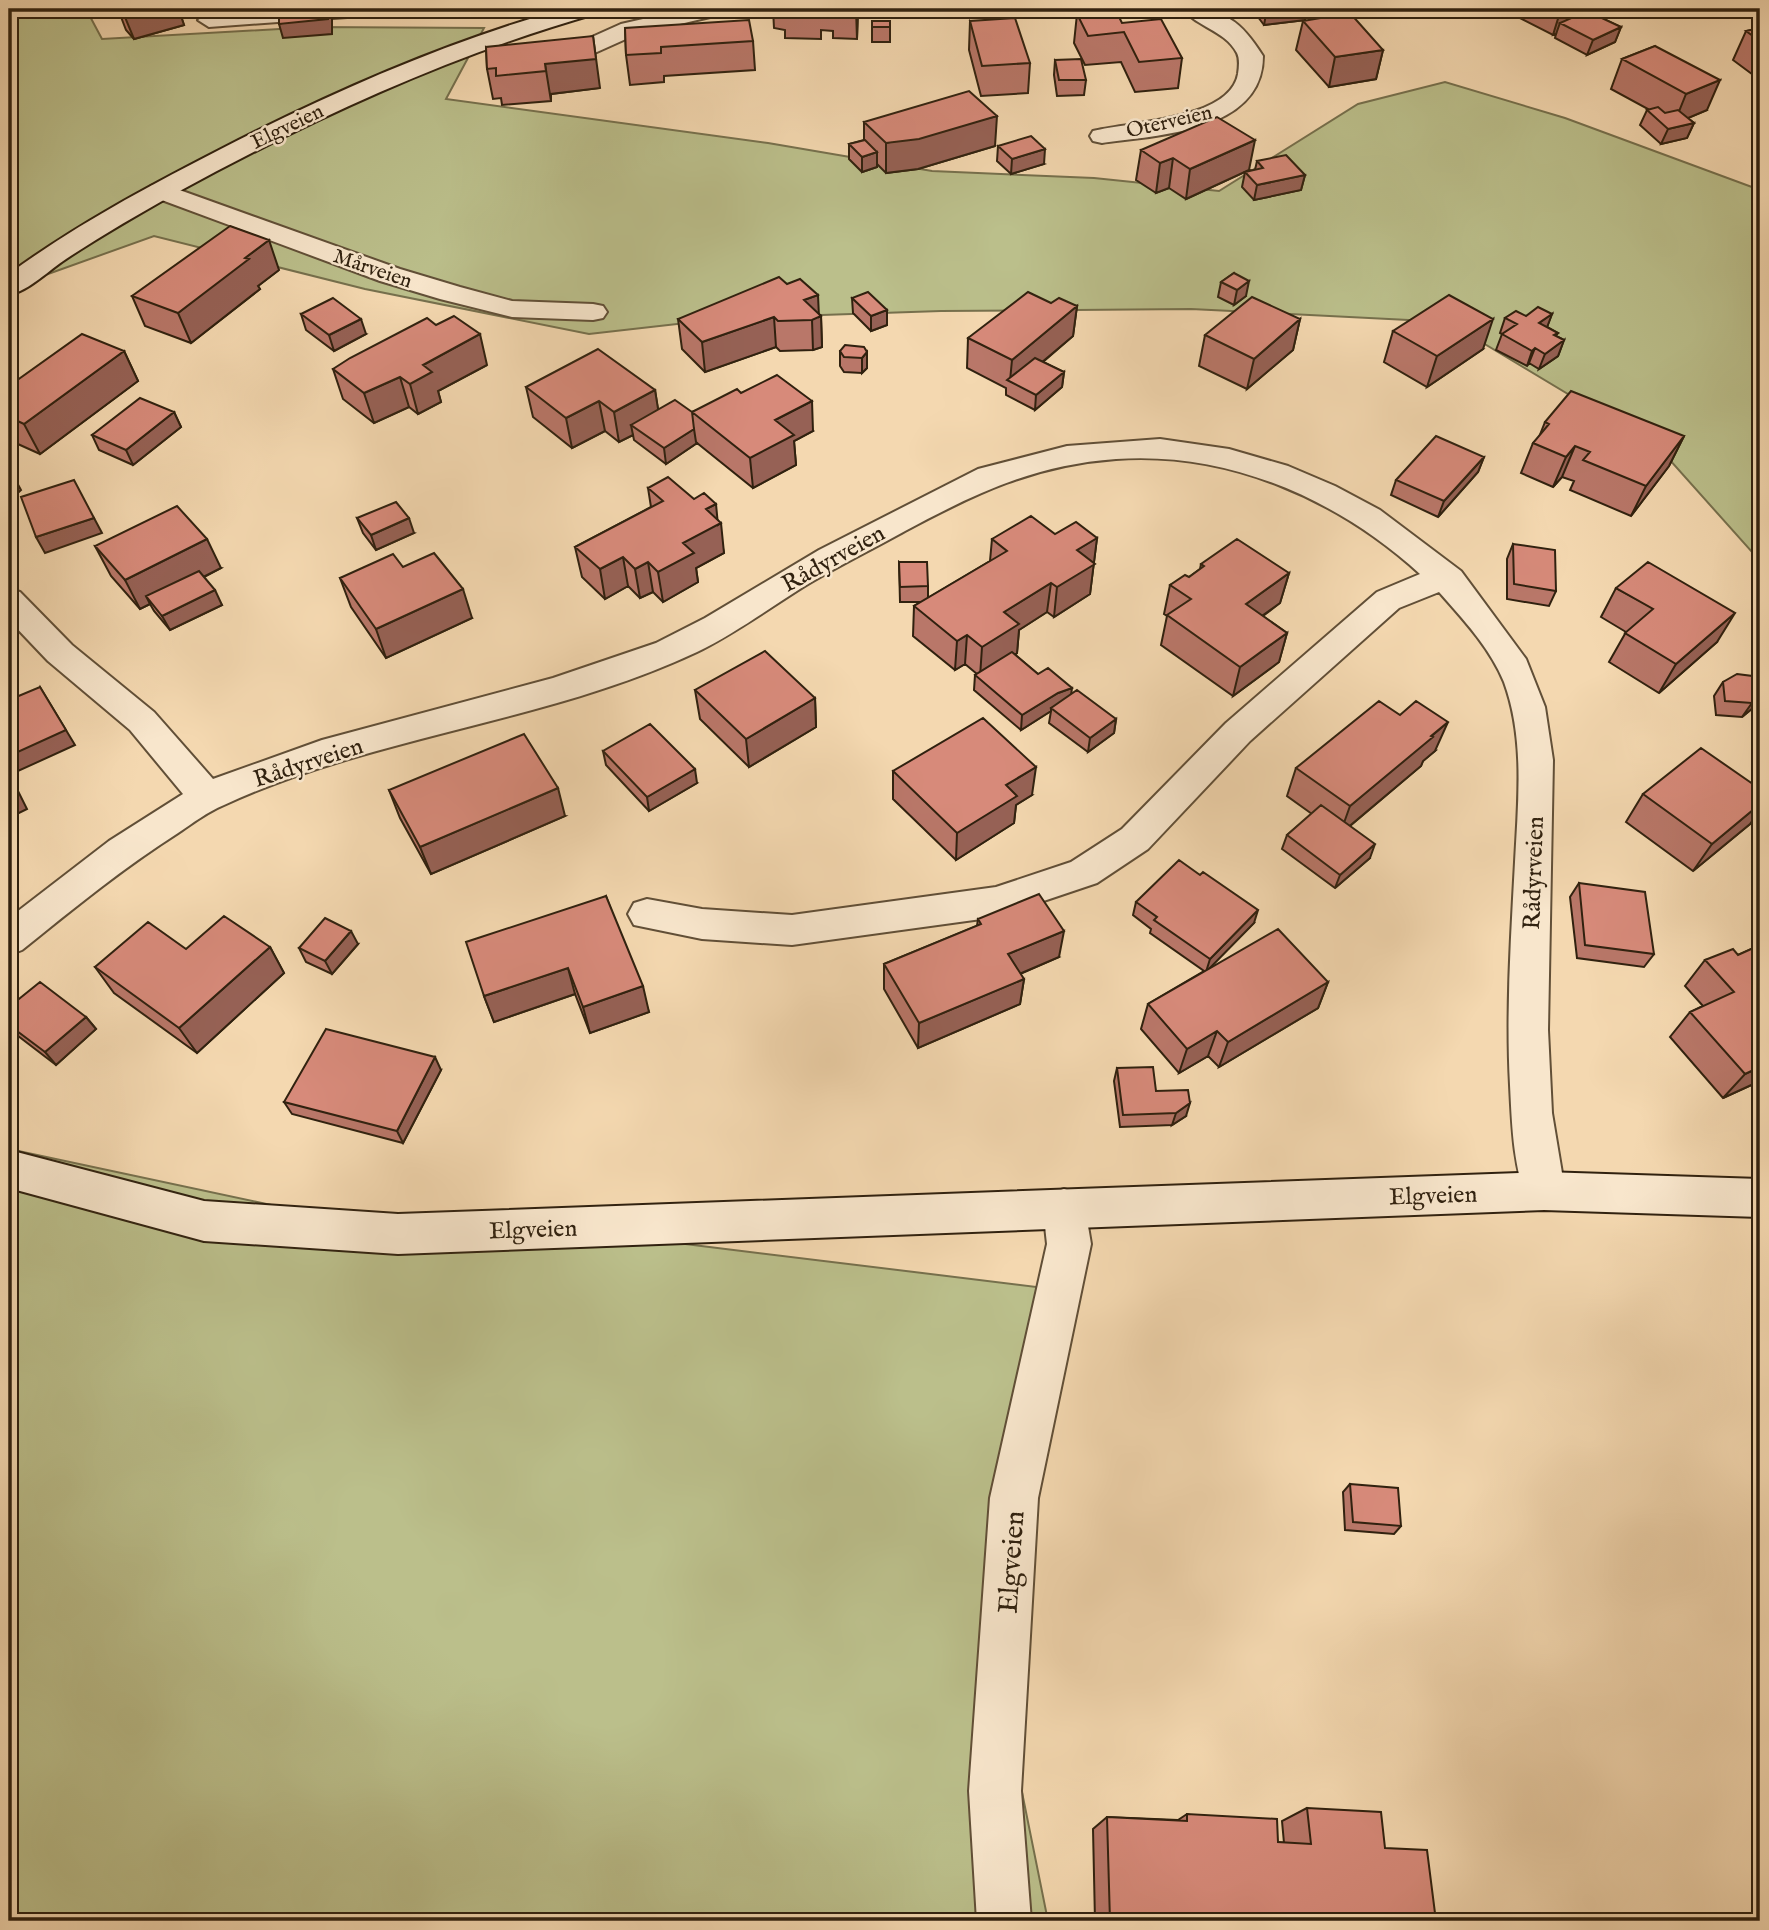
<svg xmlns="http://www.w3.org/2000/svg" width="1769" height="1930" font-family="'IM FELL English',serif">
<rect width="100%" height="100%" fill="#f4d8b0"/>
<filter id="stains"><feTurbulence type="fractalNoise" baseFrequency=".00286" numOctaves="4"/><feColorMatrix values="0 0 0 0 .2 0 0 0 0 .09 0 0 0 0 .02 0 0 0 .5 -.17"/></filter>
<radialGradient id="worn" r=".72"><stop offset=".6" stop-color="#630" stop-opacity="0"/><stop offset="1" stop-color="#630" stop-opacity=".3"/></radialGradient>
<path fill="#bbbf8b" stroke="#76704d" stroke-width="2" d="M9,9h77l16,30 212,-12 170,1 -38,71 322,44 164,28 162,7 125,13 139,-87 87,-22 120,36 195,72v371l-99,-111 -213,-128 -257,-13 -250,2 -211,7 -141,16 -224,-45 -211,-53 -145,52z
M9,1149l290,62 378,32 368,45 -40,420 43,213h-1039z"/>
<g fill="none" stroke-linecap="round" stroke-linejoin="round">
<g stroke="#614f37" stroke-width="4">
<path id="minor" d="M270,9h102l-11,7 -152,11 -11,-7 11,-7z
M687,9h39l-3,5 -86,20 -49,22h-16l-4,-5 4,-5 49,-22z
M1184,9c41,0 57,12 79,47 0,76 -105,79 -161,87l-9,-2 -3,-5 3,-5c36,-9 137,-11 145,-57 1,-7 2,-15 -1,-21 -12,-23 -43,-27 -53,-44z
M160,183l240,86 60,18 52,14 81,3 10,2 4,6 -4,6 -10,2 -81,-3 -72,-18 -60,-18 -229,-85 -4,-5 4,-5z
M1160,439l69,10 59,17 47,20 45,24 81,61 65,88 19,48 8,53 -5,270 4,83 13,78 -6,14 -15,5 -15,-5c-16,-37 -17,-81 -19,-120 -4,-74 1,-149 5,-223 3,-59 10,-123 -11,-180 -14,-34 -41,-63 -65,-90l-40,16 -149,133 -102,108 -51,34 -101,34 -204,28 -90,-6 -68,-14 -6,-11 6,-11 13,-4 55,10 90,6 204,-28 75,-25 51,-33 104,-106 151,-131 43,-18c-82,-75 -192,-123 -304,-115 -82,6 -140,34 -211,72 -34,19 -69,36 -102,56 -35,22 -69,47 -106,65 -151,71 -322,83 -473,153 -17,7 -31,18 -46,28 -55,35 -105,76 -156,117l-13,5v-37l100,-77 74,-47 -53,-64 -82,-69 -39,-41v-31l11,3 52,53 82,67 59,67 109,-39 231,-62 103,-35 49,-25 114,-68 159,-81 89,-23z
M1064,1189l15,5 6,14 6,36 -53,254 -17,293 10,130h-54l-8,-130 21,-293 57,-254 -4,-36 6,-14z"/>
</g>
<g stroke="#30210f" stroke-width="4">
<path id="secondary" d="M563,9h35l-3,5c-147,42 -285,106 -419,179 -37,21 -74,42 -110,66 -17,11 -36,31 -57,36v-21c65,-48 138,-87 210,-124 111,-57 224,-107 344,-141z
M9,1150l195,51 194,13 1146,-42 216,7v38l-216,-7 -1146,44 -194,-13 -195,-53z"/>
</g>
<use href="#minor" fill="#f8e6cc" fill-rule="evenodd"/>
<use href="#secondary" fill="#f8e6cc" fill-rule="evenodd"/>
</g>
<path fill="#b97769" stroke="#30210f" stroke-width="2" d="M118,9h89l-26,7 3,9 -50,14 -8,-9z
M773,9h85l-1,30 -24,-1v-7l-12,-1v9l-36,-1v-8l-11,-2z
M1252,9h55l-2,11 -41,5z
M1502,9h85l-1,2 35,16 -6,15 -28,13 -32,-17 1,-4 -3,1z
M1678,9h25l-13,6z
M1077,14l45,9 60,35 -4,30 -43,4 -14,-30 -36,3 -11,-22z
M872,21h18v21h-18z
M970,21l60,42 -2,30 -47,3 -12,-46z
M1303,21l80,29 -7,29 -47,8 -33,-37z
M625,28l128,13 2,29 -91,6v6l-34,3 -4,-30z
M1760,28v52l-27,-20 13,-29z
M1655,46l52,64 -19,8 6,5 -7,15 -26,6 -21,-19 7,-15 1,-1 -37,-20 11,-30z
M486,47l114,41 -49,6v7l-49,4 -1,-7 -8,1 -6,-30z
M1055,60l31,20 -2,15 -27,1 -3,-21z
M864,122l131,24 -77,23 -32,4 -9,-9v3l-15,5 -13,-13v-15l15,-4z
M998,146l46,18 -33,10 -14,-13z
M1141,150l108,20 -63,29 -17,-11 -13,5 -20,-13z
M1257,161l48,14 -4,15 -47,10 -12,-13 3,-15 10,-2z
M279,270l-21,16 2,3 -69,54 -46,-17 -13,-30z
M1234,273l12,23 -12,9 -16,-8 3,-15z
M852,298l35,12v15l-16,6 -18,-18z
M1051,303l26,3 -4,30 -30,26 21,10 -2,15 -27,23 -29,-15v-7l-39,-20 1,-30z
M301,314l65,20 -32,17 -28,-21z
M819,314l2,2 1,31 -9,3 -33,1 -4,-4 -71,25 -23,-23 -4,-30z
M1552,314l-5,13 11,6 -2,3 8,4 -6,16 -19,13 -10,-6 -2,3 -31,-16 6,-16 -2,-1 5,-15z
M1300,319l-7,31 -46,39 -48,-23 6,-31z
M1393,331l90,18 -56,38 -43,-25z
M124,351l14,30 -98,73 -31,-14v-54z
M840,351l27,1v16l-5,5 -18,-1 -4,-6z
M487,365l-49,26 3,11 -23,12 -9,-7 -35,16 -31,-24 -10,-30z
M526,387l129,3 3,20 34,2 49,-19 72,38 -19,10 2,24 -43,23 -56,-45 -31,21 -32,-24 -1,-5 -14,7 -14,-11 -33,17 -39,-31z
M174,412l7,15 -48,38 -34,-15 -7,-15z
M1545,422l139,14 -15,30 -38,50 -61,-26 4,-9 -12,-4 -9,10 -32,-14 12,-30 6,-6z
M1484,457l-6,15 -40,45 -47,-22 5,-15z
M648,488l69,31 7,34 -28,15 2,14 -35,20 -10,-10 -13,6 -12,-12 -23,13 -23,-22 -7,-30 76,-40z
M357,518l57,15 -38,17 -13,-17z
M1055,534l42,4 -7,56 -36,23 -7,-5 -28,18 -2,23 -2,2 23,19 33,20 45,25 -2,14 -26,19 -39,-29 2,-12 -30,19 -47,-40 1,-15 2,-1 -12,-10 -10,6 -42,-34 1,-30 8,-4h-22l-1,-40 29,24v12l62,-37 2,-22z
M1513,544l43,47 -7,15 -42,-7v-40z
M95,546l126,22 -17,9 18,28 -52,25 -16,-19 -4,-7 -10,5 -29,-33z
M1201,564l88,9 -9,30 -17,13 24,17 -8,29 -46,34 -72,-51 6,-29 -3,-2 6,-29 19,-8 11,-8z
M403,567l69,51 -86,40 -35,-51 -11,-29z
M1616,588l101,54 -58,51 -50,-31 17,-30 -25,-15z
M1760,677v21l-6,9 -12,10 -26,-2 -2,-19 9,-14z
M695,690l120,8 1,29 -67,40 -49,-48z
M603,751l94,32 -48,28 -43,-46z
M1435,751l-12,10 -2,5 -71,60 20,32 -35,30 -53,-39 5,-14 25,-21 -25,-18 9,-28z
M893,771l139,24 -16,10 -2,18 -58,37 -63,-61z
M1760,789v21l-10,14 -57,47 -67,-49 17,-28z
M389,790l176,26 -134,58 -31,-56z
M1579,883l75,71 -10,13 -67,-9 -7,-61z
M606,896l43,116 -59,21 -15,-39 -81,28 -10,-26z
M1136,902l118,21 -45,45 119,14 -10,26 -99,59 -11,-11 -29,17 -38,-44 7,-25 56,-33 -54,-38 1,-4 -18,-14z
M978,919l81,38 -39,17 4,5 -4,25 -102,44 -34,-59v-25l93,-38z
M358,944l-26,30 -26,-12 -7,-14z
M1760,945v136l-37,17 -53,-61 20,-25 13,-6 -18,-20 20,-26 33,-5z
M270,947l14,26 -87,80 -83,-60 -19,-26 91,-18z
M9,1007l77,10 10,12 -40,36 -47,-36z
M1117,1068l39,23 30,25 -14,9 -52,2 -6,-46z
M441,1070l-38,73 -111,-29 -8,-12z
M1350,1484l51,42 -7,8 -49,-4 -2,-38z
M1307,1808l78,40 51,73h-341l-2,-92 14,-12 71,3 9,-6 91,28 6,1 -2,-22z"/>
<path fill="#966155" stroke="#30210f" stroke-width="2" d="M126,9h81l-26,7 3,9 -50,14 -12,-29z
M328,9h3l1,6v19l-49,4 -4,-14z
M856,9h2l-1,30z
M1025,9h29l-29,3z
M1267,9h40l-2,11 -41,5z
M1561,9h26l-5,13 -22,1 -4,11 -3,1z
M1692,9h11l-13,6z
M1621,27l-6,15 -28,13 6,-15z
M593,36l7,52 -49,6v7l-6,-37z
M1383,50l-7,29 -47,8 6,-30z
M1720,80l-13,30 -33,14 12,-30z
M997,116l-2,30 -77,23 -32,4v-30z
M1694,123l-7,15 -26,6 7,-15z
M1255,140l-6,30 -63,29 4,-30z
M1045,149l-1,15 -33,10 1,-15z
M877,152v15l-15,5v-15z
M1173,158l-4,30 -13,5 4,-30z
M1305,175l-4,15 -47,10 3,-15z
M269,240l10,30 -21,16 2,3 -69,54 -13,-30 67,-55z
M1249,281l-3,15 -12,9 3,-15z
M818,295l1,22 2,-1 1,31 -9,3 -1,-30 -8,-20z
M1077,306l-4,30 -57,48 -6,-3 2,-21z
M887,310v15l-16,6v-15z
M1552,314l-6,16 -7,-7z
M774,317l2,30 -71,25 -3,-30z
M361,319l5,15 -32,17 -5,-16z
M1300,319l-7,31 -46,39 7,-30z
M1493,319l-10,30 -56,38 10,-31z
M480,334l7,31 -49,26 3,11 -23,12 -8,-30 13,-19z
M1564,340l-6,16 -19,13 6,-15z
M1535,348l-6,15 -2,3 5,-15z
M124,351l14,30 -98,73 -16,-30z
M867,352v16l-5,5v-15z
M1064,372l-2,15 -27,23 1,-15z
M400,377l9,30 -35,16 -10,-30z
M655,390l5,31 -29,4 2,10 -14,7 -5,-30z
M599,401l6,30 -33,17 -6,-30z
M812,401l1,30 -19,10 2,24 -43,23 -3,-30 25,-38z
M174,412l7,15 -48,38 -7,-15z
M694,429l2,13 1,1 -31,21 -2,-16z
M1684,436l-15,30 -38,50 15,-30z
M1575,446l-13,31 -9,10 13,-30z
M1484,457l-6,15 -40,45 6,-16z
M9,468l12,22 -12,11z
M716,504l2,21 3,-2 3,30 -28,15 2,14 -35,20 -5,-30 48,-63z
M94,518l8,15 -57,20 -9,-16z
M409,518l5,15 -38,17 -5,-15z
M1097,538l-7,56 -36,23 3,-30 20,-37z
M207,539l14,29 -69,35 -6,-7 4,8 -10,5 -15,-29z
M623,557l5,29 -23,13 -5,-30z
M648,562l5,30 -13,6 -5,-29z
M1289,573l-9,30 -42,30 8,-29z
M1051,583l-4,29 -28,18 -2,23 -37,24 2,-30 22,-35z
M463,589l9,29 -86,40 -10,-29z
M215,590l7,15 -52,25 -8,-14z
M1735,613l-18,29 -58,51 17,-29z
M1287,633l-8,29 -46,34 7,-29z
M967,635l-2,29 -10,6 2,-29z
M40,687l35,58 -57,26 -9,-15z
M1072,688l-2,15 -19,5v3l-30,19 1,-15 36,-22z
M1760,696v2l-6,9 -12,10 10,-14z
M815,698l1,29 -67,40 -3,-28z
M1116,719l-2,14 -26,19 2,-14z
M1448,722l-13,29 -12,10 -2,5 -81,68 10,-28z
M1036,767l-4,28 -16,10 -2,18 -58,37 1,-27 49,-48z
M695,769l2,14 -48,28 -2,-14z
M9,773l18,36 -18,9z
M558,788l7,28 -134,58 -11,-27z
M1760,804v6l-10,14 -57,47 19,-27z
M1375,844l-5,14 -35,30 5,-13z
M1258,910l-4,13 -48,49 4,-13z
M351,931l7,13 -26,30 -7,-13z
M1064,931l-5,26 -54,23 3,-26z
M270,947l14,26 -87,80 -18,-25z
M568,968l7,26 -81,28 -10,-26z
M1024,979l-4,25 -102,44 1,-25z
M1328,982l-10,26 -99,59 9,-25z
M643,986l6,26 -59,21 -7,-26z
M86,1017l10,12 -40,36 -11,-13z
M1217,1031l-9,25 -29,17 8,-24z
M435,1057l6,13 -38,73 -6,-12z
M1760,1067v14l-37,17 22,-24z
M1190,1103l-4,13 -14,9 4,-12z"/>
<path fill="#d78a7a" stroke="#30210f" stroke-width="2" d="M279,9h49v10l-49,5z
M1116,11l6,12 39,-4 21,39 -43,4 -15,-30 -36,4 -11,-22z
M1587,11l34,16 -28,13 -33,-17z
M1350,13l33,37 -48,7 -32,-36z
M1015,18l15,45 -48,3 -12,-45z
M749,20l4,21 -92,6v6l-35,2 -1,-27z
M872,21h18v6h-18z
M1760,28v13l-14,-10z
M593,36l3,23 -51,5 1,7 -50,5v-8l-9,1 -1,-22z
M1655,46l65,34 -34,14 -64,-35z
M1081,59l5,21h-27l-4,-20z
M969,91l28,25 -78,23 -33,4 -22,-21z
M1658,107l7,6 13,-3 16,13 -26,6 -21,-19z
M1217,117l38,23 -65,29 -17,-11 -13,5 -19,-13z
M1031,136l14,13 -33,10 -14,-13z
M865,140l12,12 -15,5 -13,-13z
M1286,155l19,20 -48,10 -12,-13 18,-4 -6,-7z
M230,226l39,14 -24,18 4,1 -71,54 -46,-17z
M1234,273l15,8 -12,9 -16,-8z
M779,277l8,7 13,-5 18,16 -14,5 17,16 -9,4 -34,1 -4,-4 -72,25 -24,-23z
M868,292l19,18 -16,6 -19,-18z
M1028,292l23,11 8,-5 18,8 -65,54 -44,-22z
M1449,295l44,24 -56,37 -44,-25z
M1252,297l48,22 -46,40 -49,-24z
M333,298l28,21 -32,16 -28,-21z
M1538,307l14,7 -13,9 19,10 -4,2 10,5 -19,14 -10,-6 -3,3 -30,-17 15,-10 -12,-6 11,-7 10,5z
M454,316l26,18 -57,31 9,7 -22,12 -10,-7 -36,16 -31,-24 17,-11 77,-40 9,7z
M82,334l42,17 -100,73 -15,-7v-31z
M845,345l19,2 3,5 -5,6 -18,-1 -4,-6z
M598,349l57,41 -41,22 -15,-11 -33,17 -40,-31z
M1035,358l29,14 -28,23 -29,-15z
M777,375l35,26 -37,19 19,15 -44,23 -58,-46 45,-23 4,4z
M1571,391l113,45 -38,50 -63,-26 7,-8 -15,-6 -9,11 -33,-14 16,-19 -4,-2z
M140,398l34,14 -48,38 -34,-15z
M675,400l17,12 2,17 -30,19 -33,-23z
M1436,436l48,21 -40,44 -48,-21z
M668,477l26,22 10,-6 12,11 -10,5 15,14 -38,20 11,10 -36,19 -10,-10 -13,7 -12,-12 -23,12 -25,-22 88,-46 -15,-13z
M74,480l20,38 -58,19 -15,-40z
M396,502l13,16 -38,17 -14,-17z
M177,506l30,33 -82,41 -30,-34z
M1031,516l24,18 21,-12 21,16 -20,12 18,14 -38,23 -6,-4 -47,29 15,12 -37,23 -15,-12 -10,6 -43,-35 93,-55 -15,-12z
M1237,539l52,34 -43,31 41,29 -47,34 -73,-52 24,-16 -21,-14 15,-10 4,2 15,-11 -3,-2z
M1513,544l42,6 1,41 -42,-7z
M434,553l29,36 -87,40 -36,-51 53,-24 10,13z
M899,562h28l1,24 -28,1z
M1648,562l87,51 -59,51 -51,-31 28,-24 -37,-21z
M199,571l16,19 -53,26 -16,-20z
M765,651l50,47 -69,41 -51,-49z
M1012,652l26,22 10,-6 24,20 -14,5 -36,22 -47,-40z
M1737,674l23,3v19l-8,7 -27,-2 -2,-19z
M40,687l26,43 -57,26v-56z
M1077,690l39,29 -26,19 -39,-30z
M1379,701l21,14 16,-14 32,21 -17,14 2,1 -83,69 -54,-38z
M983,718l53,49 -30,18 11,11 -60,37 -64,-62z
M650,724l45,45 -48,28 -44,-46z
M524,734l34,54 -138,59 -31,-57z
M1701,748l59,41v15l-48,40 -69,-50z
M1321,805l54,39 -35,31 -53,-40z
M1179,860l21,15 3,-3 55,38 -48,49 -56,-39 3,-3 -21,-15z
M1579,883l66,9 9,62 -69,-9z
M1039,894l25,37 -56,23 16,25 -105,44 -35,-59 97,-40 -3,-5z
M606,896l37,90 -60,21 -15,-39 -84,28 -18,-54z
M224,916l46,31 -91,81 -84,-61 53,-45 38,27z
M325,918l26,13 -26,30 -26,-13z
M1278,929l50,53 -100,60 -11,-11 -30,18 -39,-45z
M1760,945v122l-15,7 -55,-62 44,-20 -29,-32 28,-11 5,6z
M40,982l46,35 -41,35 -36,-27v-18z
M326,1029l109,28 -38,74 -113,-29z
M1153,1067l3,24 32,-1 2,13 -14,10 -53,2 -6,-47z
M1350,1484l48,4 3,38 -48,-4z
M1307,1808l74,4 4,36 42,2 9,71h-326l-3,-104 80,4v-7l90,5 1,23 33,2z"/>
<g text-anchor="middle" stroke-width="5" stroke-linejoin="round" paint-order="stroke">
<g font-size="21" fill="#30210f" stroke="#f8e6cc">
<text transform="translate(1169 121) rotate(-13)" y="7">Oterveien</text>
<text transform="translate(287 126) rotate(-26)" y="7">Elgveien</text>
<text transform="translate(373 268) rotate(19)" y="7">Mårveien</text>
</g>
<g font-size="24" fill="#30210f" stroke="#f8e6cc">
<text transform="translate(833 558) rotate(-29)" y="8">Rådyrveien</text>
<text transform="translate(308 762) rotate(-18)" y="8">Rådyrveien</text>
<text transform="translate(1533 873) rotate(-88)" y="8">Rådyrveien</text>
<text transform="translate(1433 1195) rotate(-2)" y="8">Elgveien</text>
<text transform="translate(533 1229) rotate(-2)" y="8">Elgveien</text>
</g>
<g font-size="28" fill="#30210f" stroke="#f8e6cc">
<text transform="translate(1010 1562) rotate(-86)" y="10">Elgveien</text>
</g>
</g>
<rect width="1769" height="1930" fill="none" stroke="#f4d8b0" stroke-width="35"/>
<rect x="10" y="10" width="1748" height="1909" fill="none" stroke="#30210f" stroke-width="3.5"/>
<rect x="18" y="18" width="1734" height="1895" fill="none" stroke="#30210f" stroke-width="2"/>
<rect width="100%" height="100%" filter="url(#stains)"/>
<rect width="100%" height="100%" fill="url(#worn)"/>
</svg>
